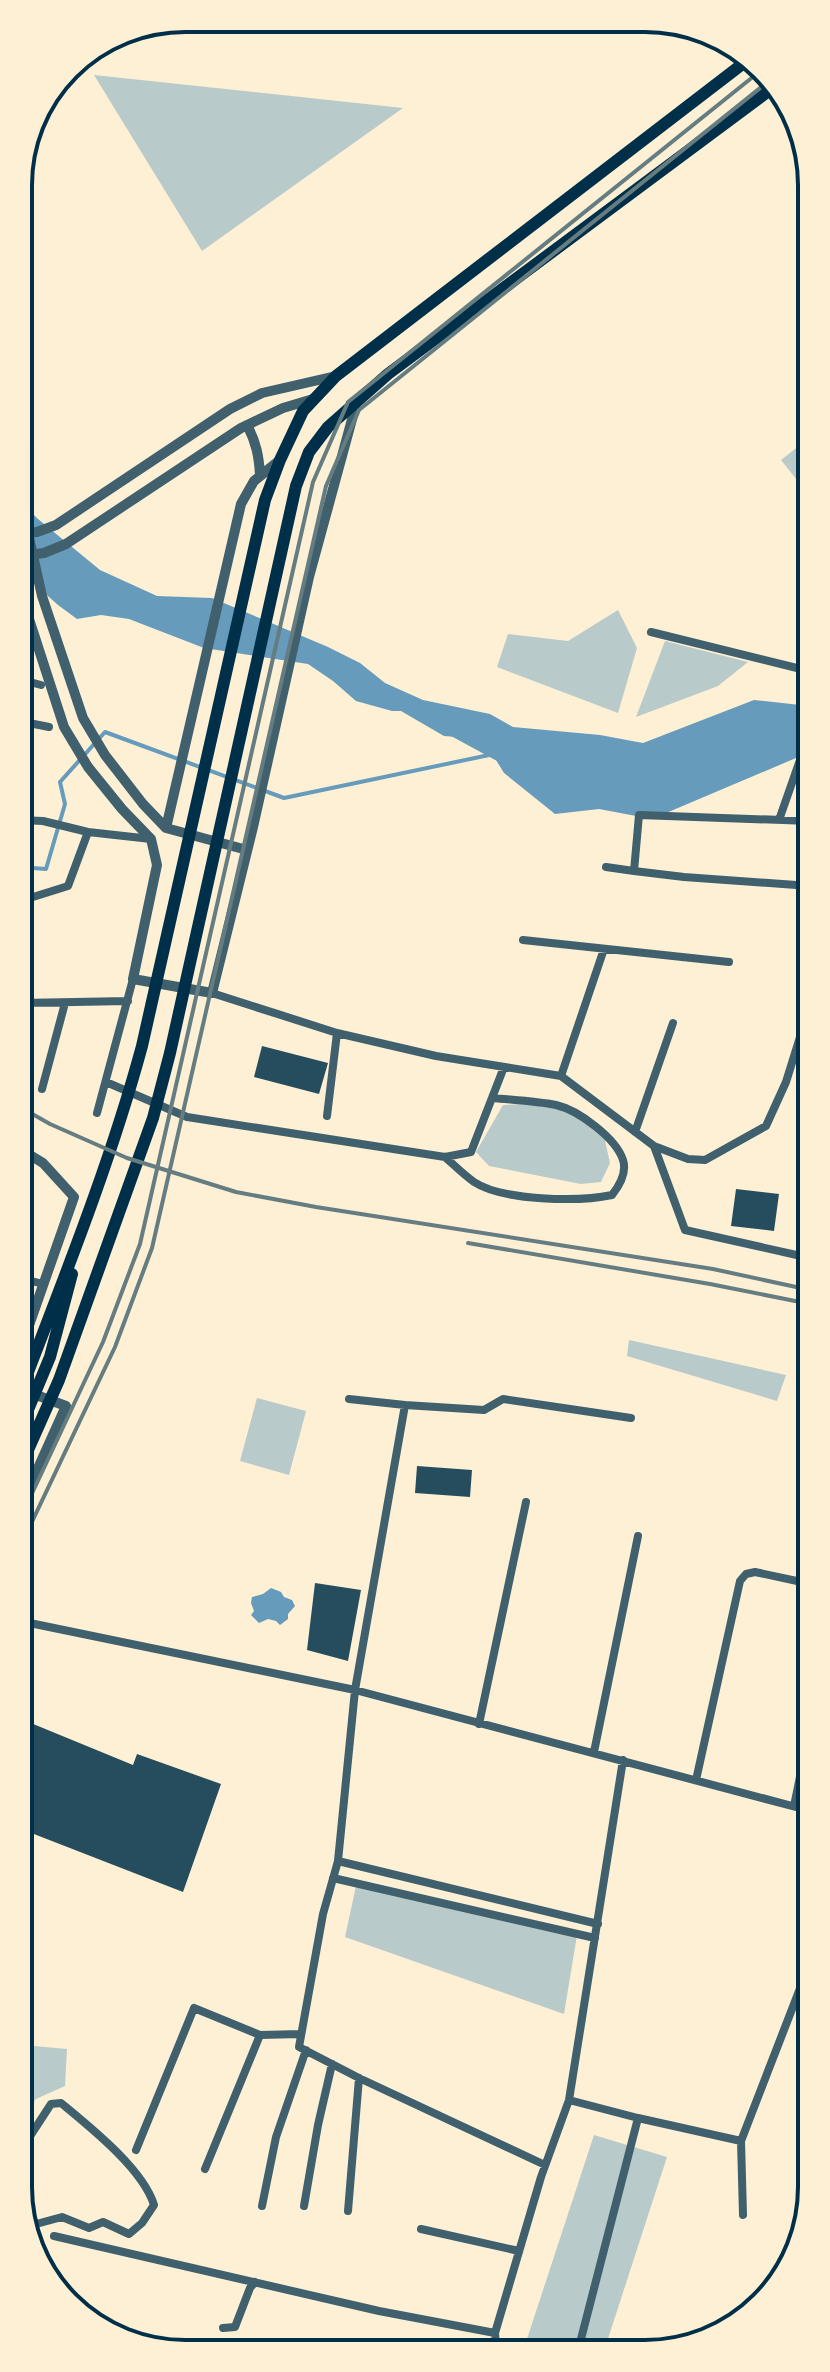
<svg xmlns="http://www.w3.org/2000/svg" width="830" height="2372" font-family="Mulish,sans-serif">
<rect width="100%" height="100%" fill="#fdf0d5"/>
<path fill="#b9caca" d="M94,75l309,33 -201,143z
M809,438v57l-28,-35z
M618,610l19,38 -19,65 -121,-46 11,-33 60,7z
M665,641l83,21 -30,24 -82,31z
M558,1103l46,33 6,27 -9,19 -20,2 -92,-18 -13,-14 27,-47z
M629,1340l157,35 -9,26 -150,-45z
M257,1398l49,13 -17,64 -49,-14z
M356,1886l221,49 -13,79 -219,-77z
M21,2042l13,4 33,3 -2,37 -29,13 -15,18z
M594,2135l73,22 -63,194h-81z"/>
<path fill="#669bbc" d="M19,500l19,19 62,51 57,26 55,2 116,49 32,16 25,20 38,17 67,14 23,13 87,8 43,8 111,-43 55,6 1,52h-14l-144,61 -53,-10 -44,5 -51,-41 -21,-34 -39,-3 -43,-25h-9l-36,-10 -23,-20 -25,-17 -104,-16 -75,-29 -28,-4 -24,4 -19,-14 -39,-35z
M271,1588l10,4 3,5 8,3 3,6 -7,8v5l-8,6 -4,-4 -8,-2 -9,4 -8,-8 3,-4 -3,-8 1,-6 11,-3z"/>
<g fill="none" stroke-linecap="round" stroke-linejoin="round">
<path stroke="#669bbc" stroke-width="4" d="M19,867l27,2 19,-65 -5,-22 45,-50 179,66 210,-44"/>
<path stroke="#669bbc" stroke-width="16" d="M453,728l46,25h9"/>
</g>
<path fill="#264d5e" d="M262,1046l66,17 -9,31 -65,-17z
M736,1189l43,5 -5,37 -43,-5z
M417,1466l55,4 -2,27 -55,-4z
M315,1583l46,7 -13,71 -41,-11z
M21,1719l112,46 4,-11 84,30 -38,108 -162,-63z"/>
<g fill="none" stroke-linecap="round" stroke-linejoin="round">
<path stroke="#3f606c" stroke-width="8" d="M651,632l158,39
M19,656l4,-12
M19,679l22,6
M19,721l30,6
M19,820l24,1 45,11 63,7
M779,820l21,-60 10,2
M810,821l-171,-6 -5,56 50,6 126,9
M606,867l28,4
M19,893l14,4 35,-11 20,-54
M523,940l206,22
M212,993l125,40 99,23 125,20 93,70 31,84 125,28
M20,1003l108,-2
M561,1076l43,-127
M106,1082l81,35 258,40 26,-5 33,-85
M42,1089l23,-86
M97,1113l36,-134
M327,1116l10,-83
M635,1132l38,-109
M654,1146l34,13 17,1 61,-34 20,-44 24,-77
M445,1157c9,8 19,18 29,25 29,19 105,20 138,13 7,-9 15,-23 11,-35 -7,-22 -45,-50 -67,-55 -20,-4 -43,-5 -63,-7
M20,1278l23,6
M349,1399l56,6 79,5 19,-11 128,19
M405,1405l-50,285 -17,171 -15,53 -24,133 60,31 186,87
M20,1621l335,69 456,121
M479,1724l47,-222
M594,1752l44,-216
M696,1780l44,-199 6,-7 9,-2 56,12
M794,1806l17,-83
M338,1861l260,63
M333,1878l262,60
M569,2100l69,18 -57,221 -9,12
M638,2118l103,23 2,74
M741,2141l70,-181
M21,2150l30,-46 10,-1c29,24 82,66 93,102l-12,18 -13,11 -26,-12 -14,6 -27,-11 -37,10
M136,2150l58,-142 66,27
M205,2169l55,-134 41,-1
M262,2206l14,-69 30,-87
M304,2206l14,-81 14,-61
M348,2211l11,-133
M421,2229l98,22
M54,2236l325,75 116,22
M223,2328l12,-1 15,-39 5,-6
M502,2351l-6,-6 -1,-12 46,-156 28,-77 54,-340"/>
<path stroke="#3f606c" stroke-width="10" d="M247,425c9,17 12,31 13,50
M28,533l14,63 41,122 22,37 38,49 23,24 81,22
M19,534l18,-2 19,-7 174,-116 32,-16 74,-17
M19,556l25,-3 22,-9 175,-116 42,-20 30,-9
M19,588l45,139 24,40 34,42 29,30 6,26 -24,114 79,14 41,-166 56,-250 48,-176
M166,828l75,-324 13,-23 26,-21
M20,1149l23,14 31,34 -54,154
M20,1389l46,17 -46,102"/>
<path stroke="#003049" stroke-width="12" d="M20,1393c44,-115 90,-229 122,-347l123,-546 15,-40 23,-49 33,-35 413,-317
M20,1429l30,-72 22,-83
M20,1468l39,-88 94,-262 17,-65 126,-567 13,-34 19,-25 60,-53 386,-287"/>
<path stroke="#657d81" stroke-width="4" d="M20,1107l30,17 77,34 109,34 80,15 397,62 97,21
M468,1243l242,41 100,20
M20,1519l83,-177 37,-98 173,-762 35,-80 416,-334
M20,1547l95,-200 37,-99 174,-762 33,-76 411,-330"/>
</g>
<path d="M0 0H830V2372H0ZM185 32H645A153 153 0 0 1 798 185V2187A153 153 0 0 1 645 2340H185A153 153 0 0 1 32 2187V185A153 153 0 0 1 185 32Z" fill="#fdf0d5" fill-rule="evenodd"/>
<path fill="none" stroke="#003049" stroke-width="4" d="M185 32H645A153 153 0 0 1 798 185V2187A153 153 0 0 1 645 2340H185A153 153 0 0 1 32 2187V185A153 153 0 0 1 185 32Z"/>
</svg>
